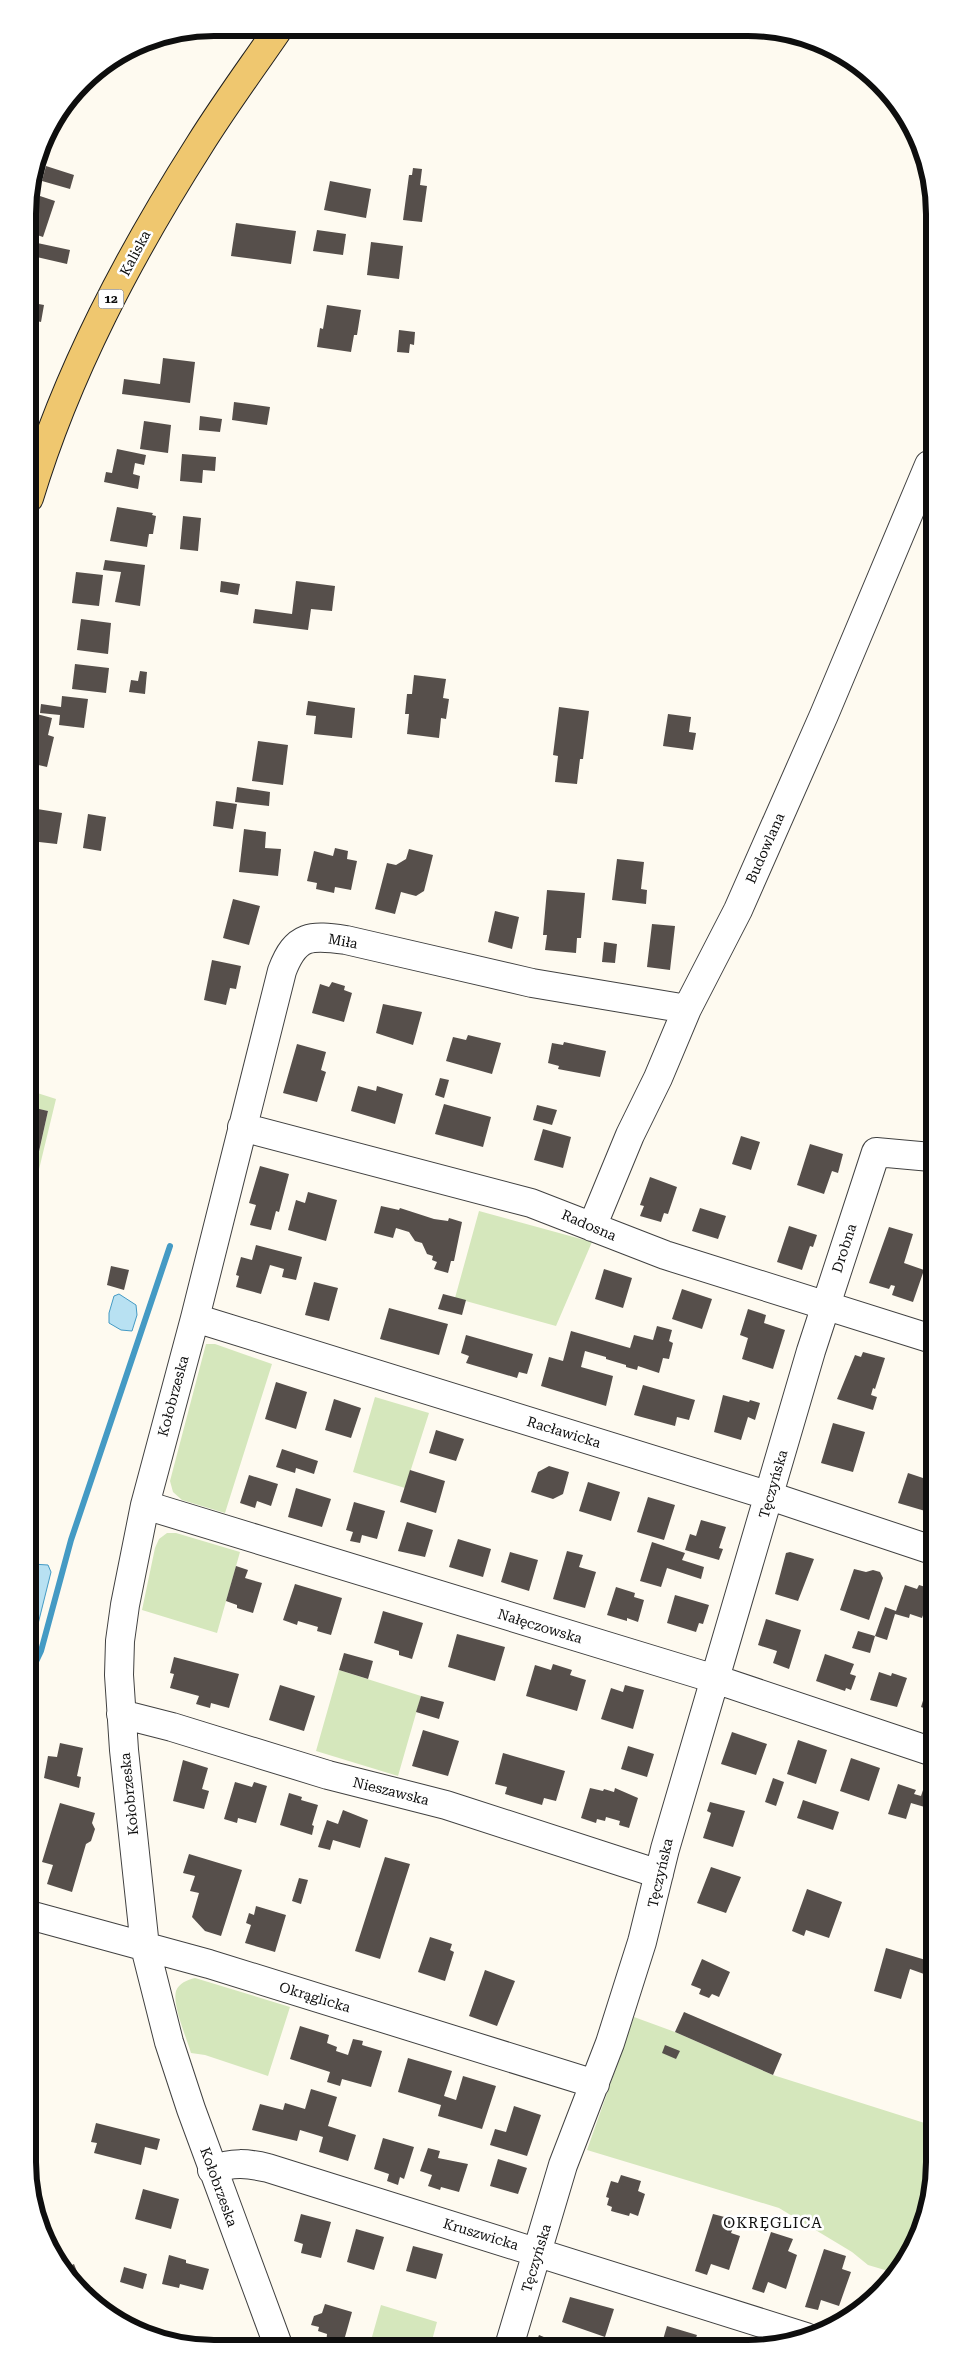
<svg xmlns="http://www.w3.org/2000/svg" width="962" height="2376" font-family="'Roboto Serif',serif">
<rect width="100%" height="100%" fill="#fefaf0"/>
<path fill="#d5e7bc" d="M31,1091l25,8 -22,91 -3,-1 17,-78 -17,-4z
M479,1211l113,31 -36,84 -101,-28z
M206,1344h9l57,20 -47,149 -43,-13 -9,-8 -3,-11z
M375,1397l54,16 -24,75 -52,-16z
M167,1533h9l64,19 -23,81 -75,-23 13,-62 4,-9z
M339,1670l82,26 -23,80 -82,-25z
M195,1978l95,29 -22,69 -63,-21 -14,-2c-4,-14 -19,-48 -15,-62 3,-8 11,-11 19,-13z
M634,2017l41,15 98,43 161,51v48l-14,59 -25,40 -27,-8 -16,-13 -73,-44 -192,-58z
M381,2305l56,17 -6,22h-61z"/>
<path fill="#b8e1f2" stroke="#449ac4" d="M119,1294l17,11 1,10 -5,16 -11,-1 -12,-7v-10l5,-17z
M32,1564l16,1 3,7 -19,76z"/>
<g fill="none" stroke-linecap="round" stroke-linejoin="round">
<path stroke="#449ac4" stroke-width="6" d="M32,1670l9,-19 30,-111 99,-294"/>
</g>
<path fill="#564f4b" d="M46,166l28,9 -4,14 -28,-8z
M413,168l9,1 -2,16 7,1 -5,36 -19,-2 6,-45h3z
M330,181l41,8 -5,29 -42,-8z
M34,194l21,7 -12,36 -15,-5v-30l1,-5 4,1z
M236,223l60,8 -5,33 -60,-8z
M317,230l29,4 -3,21 -30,-4z
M28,241l42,9 -3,14 -39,-9z
M371,242l32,4 -4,33 -32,-4z
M28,276l10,2 -3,13 -7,-1z
M28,302l16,3 -3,17 -13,-3z
M327,305l34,5 -4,25h-3l-3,17 -34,-5 3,-19 3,1z
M399,330l16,2 -1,13 -4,-1 -1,9 -12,-1z
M163,358l32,4 -5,41 -68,-9 2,-15 36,5z
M234,402l36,5 -3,18 -35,-5z
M200,416l22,3 -2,13 -21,-2z
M144,421l27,4 -3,28 -28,-4z
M117,449l29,6 -2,10 -9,-2 -2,11 7,2 -2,13 -34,-7 2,-10 6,1z
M182,454l34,3 -1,14 -12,-1 -1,13 -22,-2z
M117,507l36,6 -1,2 4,1 -3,18h-4l-2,13 -37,-6z
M183,516l18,2 -3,33 -18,-2z
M105,560l40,5 -5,41 -25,-4 6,-30 -18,-2z
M76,572l27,3 -4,31 -27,-3z
M221,581l19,3 -2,11 -18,-3z
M296,581l39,5 -3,25 -21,-2 -3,21 -55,-7 2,-14 37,5z
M81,619l30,4 -3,31 -31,-4z
M75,664l34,4 -3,25 -34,-4z
M140,671l7,1 -2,22 -16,-2 2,-12 7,1z
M414,675l32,4 -3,19 6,1 -3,20 -5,-1 -2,20 -32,-4 2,-20h-4l2,-20h5z
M62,696l26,3 -4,29 -25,-3 1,-10 -20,-2 1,-9 20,3z
M308,701l47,7 -3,30 -38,-4 2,-18 -10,-1z
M559,707l30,4 -6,48h-3l-3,25 -22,-2 3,-26 -5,-1z
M29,712l23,6 -4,17 6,2 -7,30 -17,-4 2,-11h-2z
M668,714l23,3 -2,15 7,1 -3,17 -30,-4z
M258,741l30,4 -5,40 -31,-4z
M237,787l33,5 -1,14 -34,-4z
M216,801l21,3 -4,25 -20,-3z
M31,808l31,5 -5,31 -27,-3z
M88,814l18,3 -5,34 -18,-3z
M244,829l22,3 -1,16 16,1 -3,27 -39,-4z
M335,848l13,3 -1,8 10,2 -6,29 -16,-3 -1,6 -18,-4 1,-6 -10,-2 7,-30 19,5z
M409,849l24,6 -9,36 -8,5 -15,-4 -6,22 -20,-5 12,-46 9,2 10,-6z
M617,859l27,3 -3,27 6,1 -1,14 -34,-4z
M547,890l38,3 -4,45h-4l-1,15 -31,-3 2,-15h-4z
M233,899l27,7 -11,39 -26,-7z
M495,911l24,6 -7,32 -24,-7z
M652,924l23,2 -5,44 -23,-3z
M604,942l13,2 -2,19 -13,-1z
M212,960l29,6 -5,23 -6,-1 -4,17 -22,-5z
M332,982l13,4 -1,4 8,3 -8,29 -32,-9 8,-29 9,3z
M383,1004l39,8 -9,33 -37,-12z
M468,1035l33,8 -9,31 -46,-13 7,-24 13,3z
M564,1042l42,9 -6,26 -42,-8 1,-3 -11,-3 4,-20 11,2z
M297,1044l29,8 -5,18 5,2 -9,30 -34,-9z
M440,1078l9,2 -5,18 -9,-3z
M358,1086l18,5 1,-5 26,8 -8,30 -44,-13z
M444,1104l47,13 -8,30 -48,-13z
M537,1105l20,5 -5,15 -19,-5z
M31,1107l17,4 -14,63 -3,-1z
M543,1129l28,8 -8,31 -29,-8z
M741,1136l19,6 -9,28 -19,-6z
M810,1144l33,10 -5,19 -6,-2 -8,23 -27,-9z
M260,1166l29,8 -10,38 -3,-1 -5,19 -21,-5 6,-20 -7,-2z
M650,1177l27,10 -9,27 -4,-1 -3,9 -21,-6 4,-10 -4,-1z
M308,1192l29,8 -11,41 -38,-11 8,-30 9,3z
M381,1206l18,4 1,-2 34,11 14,2 1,-3 13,4 -8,39h-3l-3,12 -14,-4 3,-7 -5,-2 1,-4 -6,-2 -5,-11 -7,-2 -6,-9 -13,-4 -3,10 -19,-5z
M700,1208l26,8 -8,23 -26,-8z
M789,1226l28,9 -4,12 -3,-1 -8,24 -25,-8z
M889,1227l24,7 -9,29 20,7 -11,32 -21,-7 3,-9 -4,-1 -2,4 -20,-6z
M256,1245l46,12 -6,23 -14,-3 2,-8 -14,-4 -9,29 -25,-7 3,-11 -3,-1 5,-18 11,3z
M111,1266l18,4 -5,20 -17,-5z
M604,1269l28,9 -9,30 -28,-9z
M314,1282l24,6 -9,33 -24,-6z
M682,1289l30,10 -10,30 -30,-10z
M443,1294l23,6 -4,15 -24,-6z
M389,1308l59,16 -9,31 -59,-16z
M748,1309l18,6 -2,8 21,7 -12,39 -31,-10 6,-21 -8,-3z
M657,1326l15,4 -3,11 4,2 -4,16 -6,-1 -4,15 -21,-7 -1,4 -11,-3v-2l-20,-6v-2l-21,-6 -4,16 32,9 -7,30 -65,-20 8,-29 14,4 8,-30 59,17 4,-13 19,5z
M466,1335l67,19 -6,20 -8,-2 -2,6 -51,-15 3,-7 -8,-3z
M863,1352l22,6 -10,31 -2,-1 -2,7 6,2 -4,13 -36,-11 18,-44 6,2z
M276,1382l31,10 -11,37 -31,-10z
M643,1385l52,15 -6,20 -12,-3 -2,9 -41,-11z
M723,1395l26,7 1,-2 10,3 -5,17 -7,-3 -7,23 -27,-8z
M334,1399l27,9 -10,30 -26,-8z
M833,1423l32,9 -12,40 -32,-9z
M436,1430l28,9 -8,22 -27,-8z
M282,1449l36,12 -4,13 -18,-6 -1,5 -19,-6z
M549,1466l20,6 -6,22 -10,5 -22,-7 7,-20z
M410,1470l35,11 -9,32 -36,-11z
M908,1473l24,8v32l-34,-10z
M249,1475l29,9 -7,22 -14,-5 -2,7 -15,-5z
M588,1482l32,10 -9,29 -32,-10z
M296,1488l35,11 -9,28 -34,-10z
M648,1497l27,8 -11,35 -27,-8z
M354,1502l31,9 -8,28 -15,-4 -2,8 -10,-2 3,-9 -7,-2z
M701,1520l25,7 -7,21 4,1 -4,11 -34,-10 5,-16 6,2z
M407,1522l26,8 -8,27 -27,-6z
M458,1539l33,10 -8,28 -34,-10z
M652,1542l33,11 -3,7 22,7 -3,12 -34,-11 -6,19 -21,-6z
M567,1551l16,4 -4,12 17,5 -11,36 -32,-9z
M510,1552l28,8 -9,31 -28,-9z
M790,1552l24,7 -16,42 -23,-7 11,-41z
M236,1566l12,4 -3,8 17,5 -9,30 -16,-5v-3l-11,-4z
M854,1569l12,3 7,-2 7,2 3,6 -14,42 -29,-10z
M295,1584l47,14 -11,37 -14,-4 1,-4 -20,-6 -1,4 -14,-5z
M905,1585l12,4 2,-4 13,4 -10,29 -12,-4 -1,4 -14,-4 -8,26 -12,-4 -5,17 -18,-5 6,-17 17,5 10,-29 11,4z
M616,1587l19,6 -1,4 10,3 -6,22 -11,-4v3l-20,-6z
M675,1595l34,10 -6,19 -4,-1 -3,9 -29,-9z
M383,1611l40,12 -11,36 -13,-4v-4l-25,-8z
M766,1619l35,11 -12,39 -16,-6 4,-12 -19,-6z
M457,1634l48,13 -10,34 -47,-14z
M344,1653l29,8 -5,18 -29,-9z
M825,1654l29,10 -4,10 6,2 -5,14 -5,-2 -1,3 -29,-10z
M174,1657l65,17 -10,34 -18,-5 -1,5 -14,-4 3,-8 -29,-8 4,-14 -4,-1z
M553,1664l19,6 -2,5 16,5 -9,31 -51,-15 9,-31 16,5z
M879,1672l12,4 1,-3 15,5 -10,29 -27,-7z
M280,1685l35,11 -11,35 -35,-11z
M625,1685l19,5 -11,39 -32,-10 10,-31 12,4z
M927,1688l6,1v32l-7,-2 3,-9 -8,-3z
M421,1696l23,6 -5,17 -23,-7z
M423,1730l36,11 -11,35 -36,-10z
M732,1732l35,12 -11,31 -35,-11z
M798,1740l29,10 -11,34 -29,-10z
M60,1743l23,5 -6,28 4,1 -2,11 -35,-10 4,-22 9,1z
M628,1746l26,8 -7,23 -26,-8z
M503,1753l62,18 -9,30 -12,-3 -2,7 -37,-11 2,-7 -12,-3z
M851,1758l29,10 -11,33 -29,-10z
M183,1760l25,8 -6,21 7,2 -5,18 -31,-8z
M773,1778l11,4 -8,24 -11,-4z
M235,1782l17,5 2,-5 13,4 -11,37 -18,-5 -1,5 -13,-4z
M898,1784l18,6 -2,4 7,2 4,-12 8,3 -5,21 -17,-5 -5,16 -18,-5z
M590,1788l13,3 1,-2 10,3 1,-4 23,10 -9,30 -10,-3 1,-4 -14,-4 -1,4 -8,-2 -1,4 -15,-5z
M289,1793l13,4 -1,3 17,5 -6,20 2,1 -2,9 -32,-10z
M803,1800l36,12 -6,18 -36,-12z
M710,1802l35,9 -12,36 -30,-9 8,-25 -4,-2z
M60,1803l35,10 -3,10 3,6 -4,12 -5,3 -14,48 -25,-8 6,-19 -11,-3z
M33,1805l5,1 -5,18z
M343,1810l25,10 -8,28 -27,-8 -3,10 -12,-3 9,-27 11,4z
M189,1854l53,16 -21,66 -16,-5 -13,-14 7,-24 -9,-2 5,-15 -12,-3z
M385,1857l25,7 -30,95 -25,-8z
M711,1867l30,10 -15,36 -29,-10z
M299,1878l9,2 -7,24 -9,-3z
M807,1889l35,13 -13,36 -23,-8 -2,6 -12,-5z
M256,1906l30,9 -11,37 -30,-9 6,-18 -5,-2 3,-10 5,2z
M933,1934v18l-5,-2z
M430,1937l22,7 -2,6 4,2 -9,29 -27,-9z
M886,1948l43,13 -5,13 -14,-5 -9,30 -27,-8z
M702,1959l28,13 -11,25 -7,-3 -3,4 -10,-4 2,-5 -10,-4z
M485,1970l30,11 -18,45 -28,-10z
M684,2012l98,42 -9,21 -98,-43z
M300,2026l29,9 -2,8 10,4 -1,4 12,4 5,-16 10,2 -1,4 20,6 -11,36 -29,-8 -2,7 -13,-4 3,-10 -40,-13z
M665,2045l15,6 -4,8 -14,-6z
M408,2058l44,13 -8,25 12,4 7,-24 33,10 -14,43 -44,-13 3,-11 -43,-13z
M311,2089l26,8 -9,29 28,9 -8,26 -29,-9 4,-15 -23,-7 -3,11 -45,-11 8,-26 23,6 2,-7 20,6z
M514,2106l27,9 -14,41 -37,-11 5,-16 11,3z
M96,2123l64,16 -3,11 -12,-3 -4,18 -47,-12 3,-10 -6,-1z
M383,2138l31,9 -10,32 -4,-2 -2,8 -11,-4 2,-7 -15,-5z
M428,2148l12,3 -2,7 30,6 -9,28 -18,-5 -1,3 -12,-4 4,-11 -12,-4z
M498,2159l29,9 -9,26 -28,-8z
M621,2175l20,6 -3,10 7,3 -7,22 -8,-3 -1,3 -18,-5 1,-4 -5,-2 2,-7 -3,-1 5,-16 7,2z
M143,2189l36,10 -8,30 -36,-10z
M301,2214l30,8 -10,36 -20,-5 2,-9 -9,-3z
M713,2214l23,6 -5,13 9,3 -11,34 -18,-6 -4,11 -12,-4z
M356,2229l28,8 -10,33 -27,-8z
M771,2232l22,7 -5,12 9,4 -11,34 -18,-7 -4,11 -12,-4z
M413,2246l30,8 -7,25 -30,-8z
M824,2249l22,7 -4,13 9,3 -12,34 -18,-6 -3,10 -13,-3z
M169,2255l17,5v3l23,6 -6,21 -23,-6 -1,4 -17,-4z
M74,2264l13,33 -24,-28z
M124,2267l23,7 -4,15 -23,-7z
M570,2297l44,12 -9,28 -43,-15z
M325,2304l27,8 -9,32h-17l1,-10 -9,-3 1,-4 -8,-2 3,-9 8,-3z
M667,2326l30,9 -3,8h-32z
M539,2335l12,5 -2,3h-13z
M385,2337l18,5v2h-20z"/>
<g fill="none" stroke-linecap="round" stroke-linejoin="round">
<g stroke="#414141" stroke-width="30">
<path id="minor" d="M242,1127l289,76 134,52 267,84
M592,1227l38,-92 28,-57 29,-69 51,-99 86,-195 105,-250
M195,1318l575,178 162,54
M145,1505l570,174 218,73
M121,1714l51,13 156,48 118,30 213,69
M33,1916l176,48 386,120
M212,2170c20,-8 35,-7 56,-2l538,169
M510,2343l53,-178 47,-122 32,-101 23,-93 146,-498 65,-199 55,5
M278,2345l-87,-236 -22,-67 -24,-95 -21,-197 -5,-75 1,-34 5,-36 20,-100 50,-187 87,-347c14,-37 29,-36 64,-31l186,43 155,26"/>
</g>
<g stroke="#1f1f1f" stroke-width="30">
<path id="major" d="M29,498c38,-126 101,-244 171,-354 25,-40 53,-78 79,-116"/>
</g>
<use href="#minor" stroke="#fff" stroke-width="28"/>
<use href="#major" stroke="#efc76f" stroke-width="28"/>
</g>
<g text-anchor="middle" stroke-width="5" stroke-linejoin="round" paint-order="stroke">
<rect fill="#fff" stroke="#565656" stroke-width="1" x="98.5" y="289.5" width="25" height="19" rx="4"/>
<g font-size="12" font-weight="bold" fill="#0e0e0e">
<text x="111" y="303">12</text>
</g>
<g font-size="14" fill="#0e0e0e" stroke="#fff">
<text transform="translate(135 253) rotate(-62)" y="5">Kaliska</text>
<text transform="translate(765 848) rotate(-66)" y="5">Budowlana</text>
<text transform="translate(343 941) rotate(10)" y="5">Miła</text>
<text transform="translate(589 1225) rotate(23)" y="5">Radosna</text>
<text transform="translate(844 1248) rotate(-72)" y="5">Drobna</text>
<text transform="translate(173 1396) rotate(-75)" y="5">Kołobrzeska</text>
<text transform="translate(564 1432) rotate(17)" y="5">Racławicka</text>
<text transform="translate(773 1484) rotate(-74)" y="5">Tęczyńska</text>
<text transform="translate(540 1626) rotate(17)" y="5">Nałęczowska</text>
<text transform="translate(391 1791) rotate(14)" y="5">Nieszawska</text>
<text transform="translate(129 1794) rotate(-96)" y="5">Kołobrzeska</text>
<text transform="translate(660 1873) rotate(-77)" y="5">Tęczyńska</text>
<text transform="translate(315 1997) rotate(17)" y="5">Okrąglicka</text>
<text transform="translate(219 2187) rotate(70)" y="5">Kołobrzeska</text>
<text transform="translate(481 2234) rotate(17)" y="5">Kruszwicka</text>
<text transform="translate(536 2258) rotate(-73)" y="5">Tęczyńska</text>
</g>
<g font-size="15" letter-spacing="1" fill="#0e0e0e" stroke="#fff">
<text x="773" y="2228">OKRĘGLICA</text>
</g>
</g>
<path d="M0 0H962V2376H0ZM214 36H748A178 178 0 0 1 926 214V2162A178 178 0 0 1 748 2340H214A178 178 0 0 1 36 2162V214A178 178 0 0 1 214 36Z" fill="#fff" fill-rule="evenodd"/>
<path fill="none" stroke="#0e0e0e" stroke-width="6" d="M214 36H748A178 178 0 0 1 926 214V2162A178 178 0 0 1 748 2340H214A178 178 0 0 1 36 2162V214A178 178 0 0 1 214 36Z"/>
</svg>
